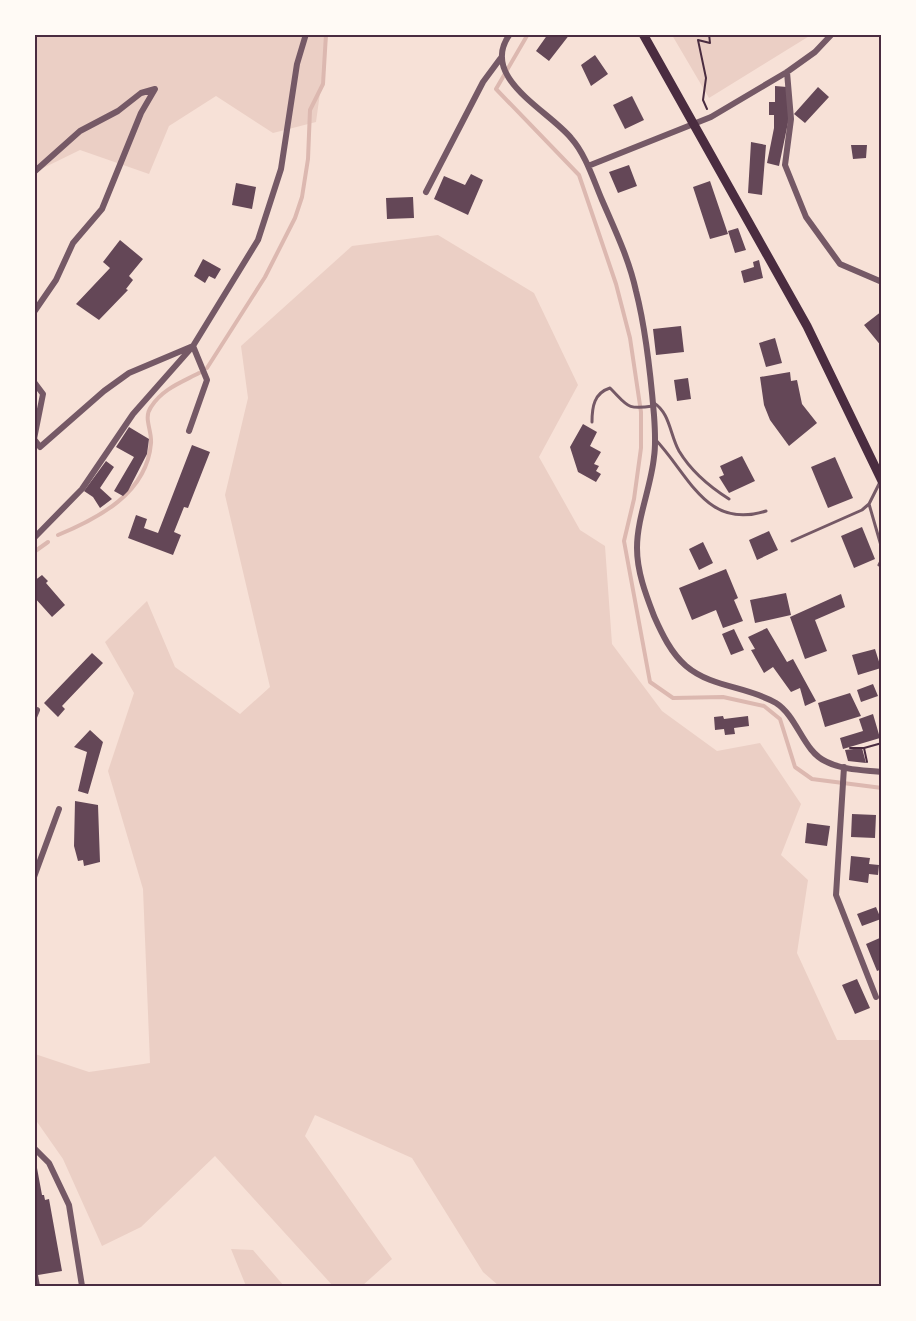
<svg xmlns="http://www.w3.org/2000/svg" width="916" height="1321" font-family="Inter,sans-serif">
<rect width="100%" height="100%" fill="#f7e1d7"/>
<path fill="#ebcfc5" d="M35,35h293l-12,87 -43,11 -57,-37 -47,30 -20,48 -69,-24 -45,22z
M672,35h139l-102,63z
M438,235l96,58 44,92 -39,72 41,73 25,16 7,98 50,67 55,40 43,-8 41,61 -20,51 27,25 -11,73 40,87h44v246h-382l-16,-14 -71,-114 -97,-43 -10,21 87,123 -30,27h-29l-118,-130 -74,71 -39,19 -39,-87 -28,-40v-65l54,18 61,-9 -7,-174 -35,-118 26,-78 -29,-51 42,-41 28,66 65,47 30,-27 -45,-192 23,-97 -7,-52 111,-100z
M231,1249l22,1 31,36h-38z"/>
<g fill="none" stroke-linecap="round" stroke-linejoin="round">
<path stroke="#dcb8b0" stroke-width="4" d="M528,34l-32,55 83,86 37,109 14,54 11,74v36l-7,51 -10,42 26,141 23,16 50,-1 41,9 16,13 15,48 17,12 70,9
M207,368l58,-91 30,-59 7,-21 6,-38 2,-49 13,-26 3,-50
M58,535c41,-17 89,-42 93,-92 1,-13 -8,-25 0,-36 11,-18 31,-25 48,-34
M34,552l14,-10"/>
</g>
<path fill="#644757" d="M548,34h22l-21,27 -13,-10z
M595,55l13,19 -17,12 -10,-21z
M775,86l12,1 2,31 -10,48 -12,-3 7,-35v-13h-5v-13h6z
M818,87l11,10 -24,26 -11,-9z
M632,96l12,24 -19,9 -12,-24z
M751,142l15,3 -4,50 -14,-2z
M851,145h16l-1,13 -13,1z
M629,165l8,21 -19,7 -9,-21z
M471,174l12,6 -15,35 -34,-16 10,-23 21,9z
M710,181l18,53 -18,5 -17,-52z
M236,183l20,4 -4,22 -20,-4z
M413,197l1,21 -27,1 -1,-21z
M738,228l8,22 -11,3 -7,-22z
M120,240l23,19 -14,17 4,4 -7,9 2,1 -29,30 -23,-16 34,-36 -7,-6z
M203,259l18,10 -6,10 -6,-3 -4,7 -11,-7z
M759,260l4,18 -19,5 -3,-12 13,-4 -1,-5z
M882,311v36l-18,-22z
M681,326l3,26 -28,3 -3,-26z
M775,338l7,25 -16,4 -7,-24z
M790,372l1,9 6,-1 5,24 15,19 -28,23 -19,-26 -6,-15 -4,-28z
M688,378l3,21 -14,2 -3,-21z
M583,424l14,8 -7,14 11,6 -7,12 5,2 -3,5 5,3 -5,8 -18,-10 -8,-25z
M129,427l20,12 -2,15 -19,37 -5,5 -9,-5 20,-34 -18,-10z
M192,445l18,7 -22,56 -4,-1 -10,25 7,3 -8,20 -45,-17 8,-23 11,4 -3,9 14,5z
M742,456l13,25 -26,12 -10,-16 5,-2 -4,-9z
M835,457l18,41 -25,10 -17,-41z
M106,461l8,6 -14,21 12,11 -12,9 -7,-11 -9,-6z
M862,527l13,32 -21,9 -13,-32z
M769,531l9,19 -21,10 -8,-20z
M703,542l10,21 -14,7 -10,-21z
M726,569l12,29 -4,2 9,21 -20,7 -7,-18 -24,10 -13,-32z
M42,575l6,6 -2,2 19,22 -13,12 -18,-20v-16z
M786,593l5,22 -36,8 -5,-23z
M841,594l4,13 -30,13 12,31 -22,8 -15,-42z
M767,628l20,34 6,-3 23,42 -11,5 -5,-18 -9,4 -18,-25 -9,6 -13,-23 4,-1 -7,-12z
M734,629l10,21 -13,5 -9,-21z
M875,649l6,19 -23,7 -6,-20z
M92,653l11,10 -41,43 3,3 -7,8 -14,-14z
M873,684l5,12 -17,6 -4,-12z
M850,693l11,23 -36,11 -7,-24z
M873,714l7,24 -37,11 -3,-11 23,-7 -4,-12z
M723,716l1,3 24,-3 1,10 -15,2 1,6 -10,1 -1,-6 -9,1 -1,-13z
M90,730l13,12 -15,52 -10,-3 9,-39 -13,-5z
M862,748l4,15 -18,-2 -3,-11z
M75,801l23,4 2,57 -16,4 -1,-6 -5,1 -4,-15z
M852,814l24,1 -1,23 -24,-1z
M807,823l23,3 -3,20 -22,-3z
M851,856l19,2 -1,6 10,1 -1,10 -9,-1 -1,9 -19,-3z
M876,907l5,12 -19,7 -5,-12z
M882,937v32l-5,2 -11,-27z
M857,979l13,29 -15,6 -13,-29z
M34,1168h3l5,27h2l1,5 4,-1 13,72 -24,4 2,11h-6z"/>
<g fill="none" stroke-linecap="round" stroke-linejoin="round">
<path stroke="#4a2c40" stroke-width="2" d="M707,109l-4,-9 3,-22 -8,-38 12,3 -1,-9
M850,748h14
M867,762l-3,-14 18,-5"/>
<path stroke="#755966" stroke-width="3" d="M654,403c16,10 16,32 25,48 12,20 31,36 50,48
M592,422c0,-15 2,-29 18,-34 18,18 16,22 43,18
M655,439c35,37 51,91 111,72
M869,504l13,45
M792,541l70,-31 7,-6 11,-22
M879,565l3,-6"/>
<path stroke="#755966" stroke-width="6" d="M510,34c-32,43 38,76 61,104 15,17 22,41 31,62 13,30 27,59 34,91 9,35 15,88 18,124 1,14 2,29 0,42 -3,30 -17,61 -17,91 0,24 9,47 17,68 8,18 17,37 32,50 26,22 61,20 90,37 22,14 27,49 51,59 16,8 37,8 55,10
M787,72l4,47 -6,46 21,52 34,47 42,18
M588,166l123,-49 76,-45 28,-20 17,-18
M34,172l46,-41 38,-20 23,-18 14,-4 -14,24 -39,96 -29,34 -17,37 -22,32
M426,192l57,-110 17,-23
M34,382l9,12 -9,45
M34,439l6,8 64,-56 25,-18 64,-27 14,34 -18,51
M34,538l48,-49 51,-75 60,-68 65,-106 23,-71 16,-105 9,-30
M34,717l3,-7
M844,767l-8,128 40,102
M34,877l25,-68
M34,1148l15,15 20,42 13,81"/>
<path stroke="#4a2c40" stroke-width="9" d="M643,34l164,292 75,155"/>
</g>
<rect width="916" height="1321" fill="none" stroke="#fffaf5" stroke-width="72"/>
<rect x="36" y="36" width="844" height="1249" fill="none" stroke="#4a2c40" stroke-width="2"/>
</svg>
